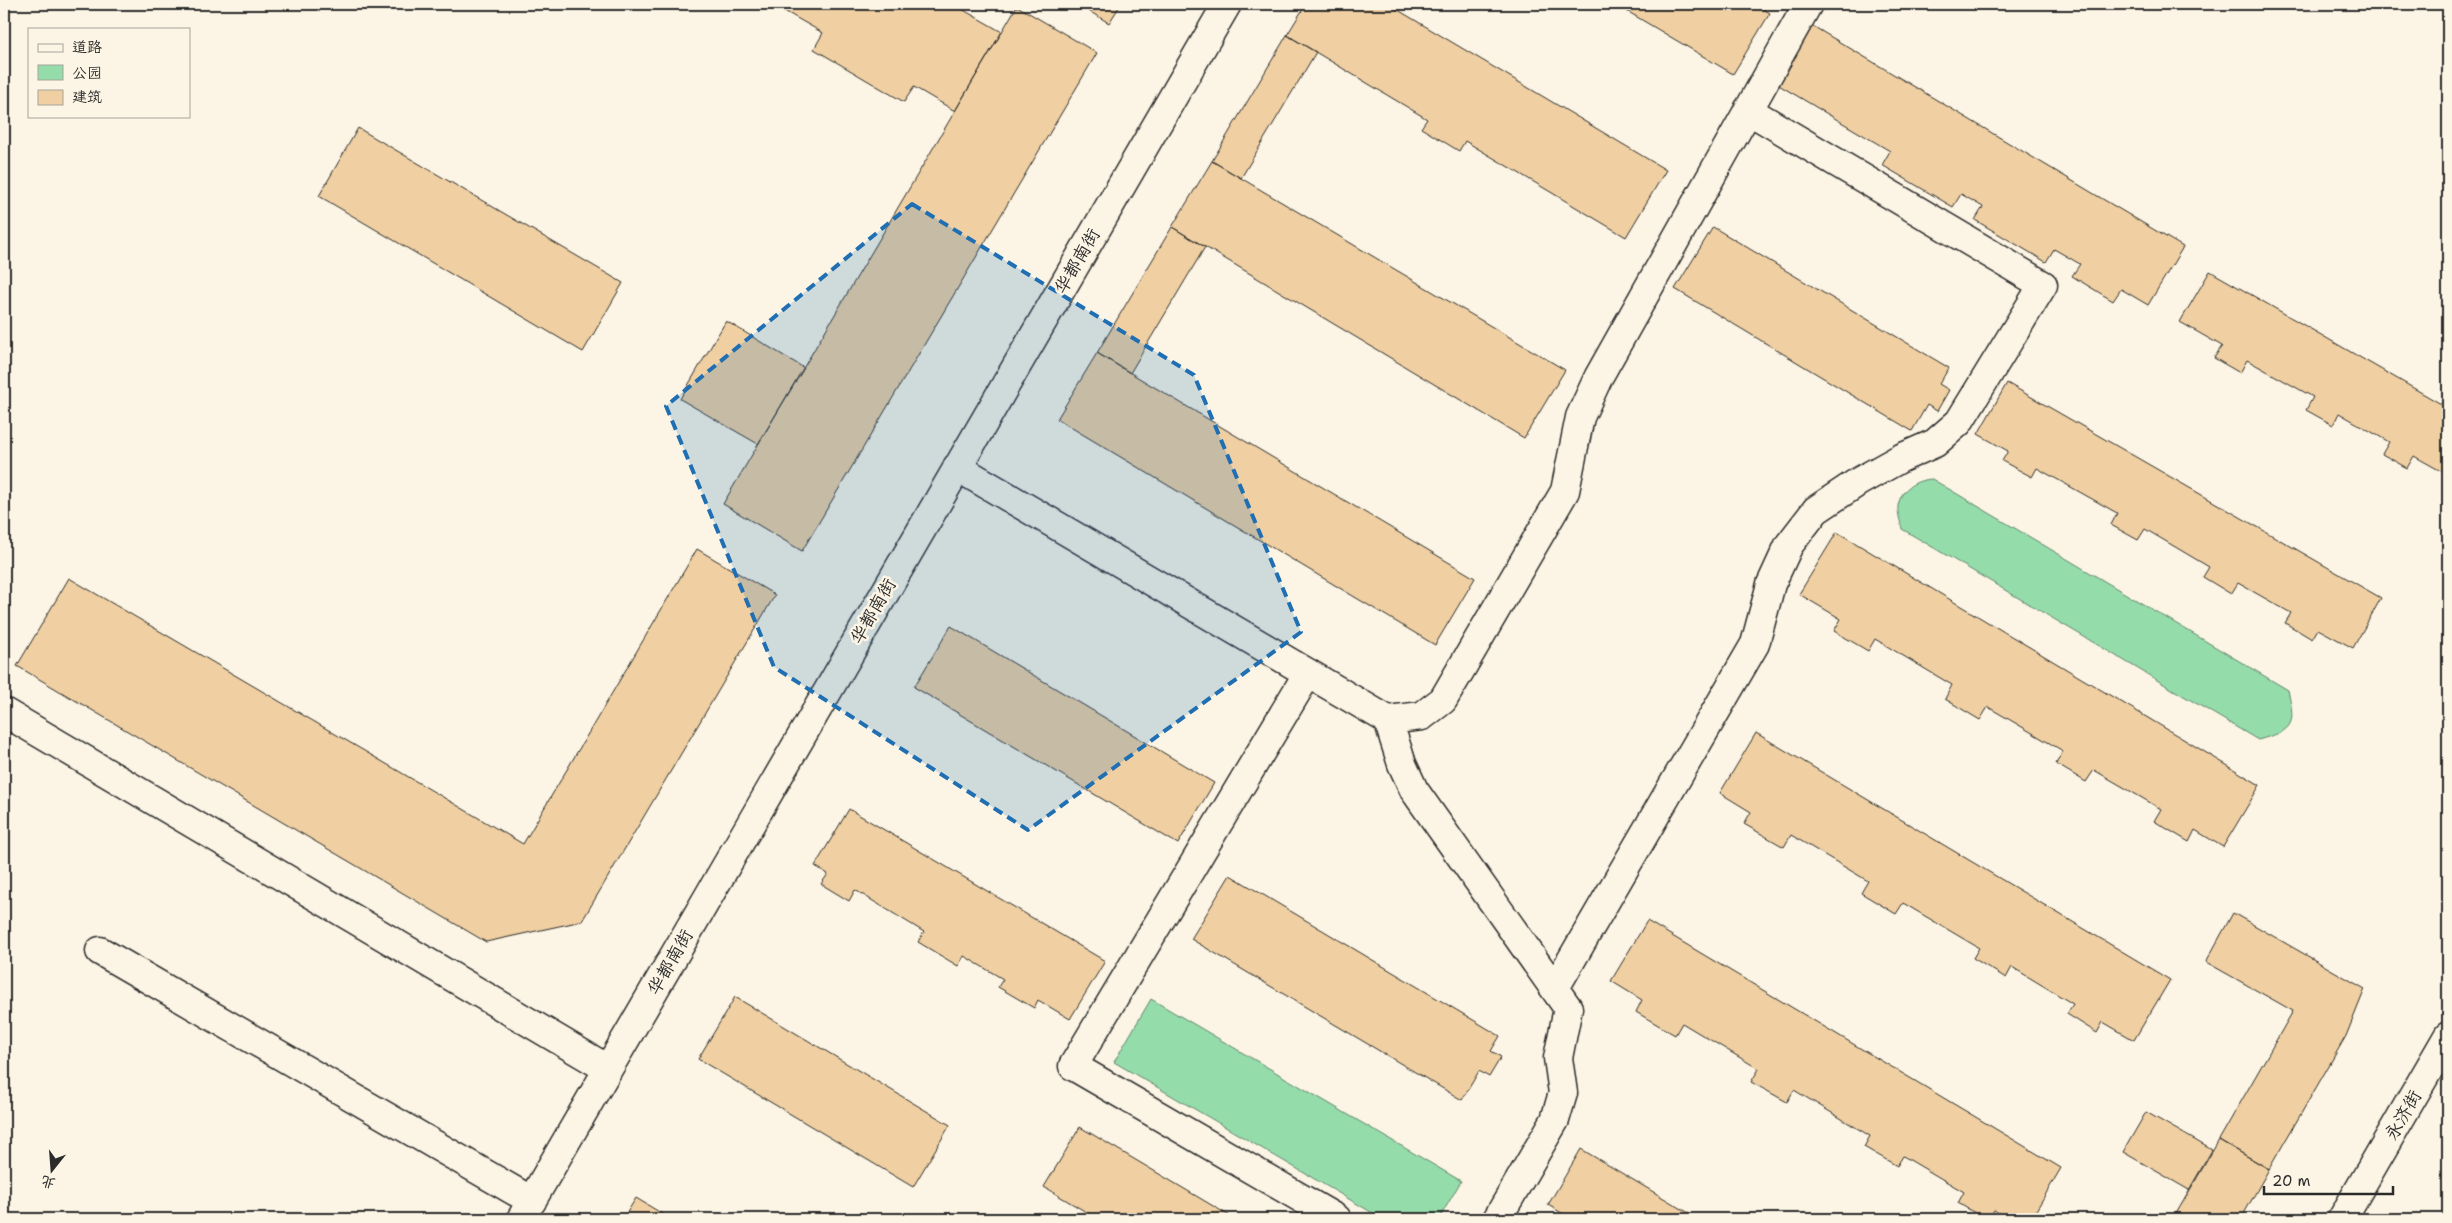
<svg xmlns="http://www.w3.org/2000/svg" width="2452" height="1223" font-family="'Shantell Sans','LXGW WenKai TC',sans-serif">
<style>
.green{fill:#95dcab;stroke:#60846b}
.building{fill:#f0d0a2;stroke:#2b2b2b}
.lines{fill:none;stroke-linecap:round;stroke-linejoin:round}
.minor-casing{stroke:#2b2b2b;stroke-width:31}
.minor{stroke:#fcf5e5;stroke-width:28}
.marked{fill:#1f6fb2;fill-opacity:0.2;stroke:#1f6fb2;stroke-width:4;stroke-dasharray:10 6;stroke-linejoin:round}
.labels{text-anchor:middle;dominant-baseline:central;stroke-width:5;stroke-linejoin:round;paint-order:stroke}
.street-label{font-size:18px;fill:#2b2b2b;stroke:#fcf5e5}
</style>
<rect width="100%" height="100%" fill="#fcf5e5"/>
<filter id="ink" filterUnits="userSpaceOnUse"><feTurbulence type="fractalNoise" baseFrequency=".02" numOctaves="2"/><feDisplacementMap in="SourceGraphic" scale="10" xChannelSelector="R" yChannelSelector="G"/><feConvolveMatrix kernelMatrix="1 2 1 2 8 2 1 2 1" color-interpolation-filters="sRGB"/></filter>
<g filter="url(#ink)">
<path class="green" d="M1932,479L2288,690C2296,726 2294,730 2258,740L1902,529C1901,523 1897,513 1898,506C1901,488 1916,480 1932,479Z
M1151,999L1461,1181L1439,1219H1383L1114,1062Z"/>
<path class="building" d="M772,4H953L1002,32L955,111L914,87L904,102L814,49L823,33Z
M1077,4H1121L1109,23Z
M1306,4H1388L1666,170L1626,237L1465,141L1459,151L1421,128L1427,119L1287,35Z
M1615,4H1754L1770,13L1733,74Z
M1017,6L1097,53L802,551L723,504Z
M1811,25L2183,247L2148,305L2121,289L2113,301L2072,276L2080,264L2054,249L2046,262L1975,220L1983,207L1961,194L1953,207L1882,165L1890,151L1777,84Z
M1287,35L1316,52L1241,178L1212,161Z
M358,128L623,283L583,352L319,196Z
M1212,161L1565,370L1524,438L1172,227Z
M1172,227L1205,247L1130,373L1097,353Z
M1713,227L1949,368L1939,384L1949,390L1937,411L1927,405L1912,431L1675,289Z
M2210,271L2448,408V475L2414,456L2407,468L2382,454L2389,442L2339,413L2333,425L2306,410L2313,397L2247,360L2240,373L2214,358L2222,346L2180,322Z
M726,321L804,368L758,444L680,399Z
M1097,353L1475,578L1435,645L1057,419Z
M2007,383L2381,598L2353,648L2318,629L2312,639L2285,623L2291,613L2238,583L2231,594L2203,577L2209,567L2145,529L2138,540L2111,525L2117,513L2037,468L2032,477L2002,461L2008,451L1978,434Z
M1837,532L2260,785L2223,847L2195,830L2189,842L2154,821L2161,809L2094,770L2086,782L2056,764L2063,751L1988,707L1980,720L1945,699L1952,685L1875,639L1868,651L1834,631L1841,619L1799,594Z
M697,549L775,595L582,921L486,942L17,666L69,578L523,844Z
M951,626L1214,783L1178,844L914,687Z
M1756,733L2170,980L2134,1040L2103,1022L2097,1033L2067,1014L2073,1004L2012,967L2006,978L1973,958L1979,948L1903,903L1896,914L1861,893L1868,881L1791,835L1784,847L1744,824L1751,812L1720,793Z
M849,809L1105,961L1070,1019L1038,1000L1034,1008L998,987L1003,979L964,956L958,966L918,942L924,932L855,890L849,901L821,884L828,874L815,866Z
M1230,875L1500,1036L1491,1051L1501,1057L1489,1077L1479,1071L1462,1100L1191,939Z
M2233,913L2365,989L2346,1036L2269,1169L2219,1140L2293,1011L2206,962Z
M1647,921L2061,1168L2031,1219H2009L1994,1210L1989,1219H1985L1958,1203L1964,1192L1903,1156L1897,1166L1864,1147L1870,1136L1794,1090L1787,1102L1751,1082L1759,1069L1682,1023L1675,1035L1636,1012L1642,1000L1611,981Z
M735,997L950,1125L913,1187L698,1059Z
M2146,1112L2212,1150L2189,1190L2123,1152Z
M1080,1127L1235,1219H1098L1044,1187Z
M2219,1140L2269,1169L2241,1219H2173Z
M1581,1149L1699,1219H1572L1548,1205Z
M636,1198L671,1219H623Z"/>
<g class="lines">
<defs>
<path id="minor" d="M957,467L1388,720L1402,764L1414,790L1568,1008L1558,1058L1563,1093L1555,1120L1497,1219
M1308,673L1073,1066L1337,1219
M4,712L608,1069
M1388,720L1422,716L1443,700L1565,491L1580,417L1599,376L1808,4
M100,951L532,1201
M1555,988L1755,644L1771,584L1789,545L1816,510L1858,482L1901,458L1935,443L1959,422L2043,285L1748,110
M521,1219L1227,4
M2342,1219L2448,1036"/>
</defs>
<use href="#minor" class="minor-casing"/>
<use href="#minor" class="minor"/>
</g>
</g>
<path class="marked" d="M912,204L1194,375L1301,632L1028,830L774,667L666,406Z"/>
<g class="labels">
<g class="street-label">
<text transform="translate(1077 261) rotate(-60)">华都南街</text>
<text transform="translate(873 611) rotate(-60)">华都南街</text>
<text transform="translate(670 962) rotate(-60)">华都南街</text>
<text transform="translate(2403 1115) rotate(-60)">永济街</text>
</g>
</g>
<rect width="2452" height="1223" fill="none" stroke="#fcf5e5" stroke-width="20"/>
<rect x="10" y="10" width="2432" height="1203" fill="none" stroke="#2b2b2b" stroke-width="2" filter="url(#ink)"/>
<rect x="28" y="28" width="162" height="90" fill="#fcf5e5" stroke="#a8a49b"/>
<rect x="38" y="44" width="25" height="8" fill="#fcf5e5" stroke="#a8a49b"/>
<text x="72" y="52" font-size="15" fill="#2b2b2b">道路</text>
<rect x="38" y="65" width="25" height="15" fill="#95dcab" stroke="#a8a49b"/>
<text x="72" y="78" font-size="15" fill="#2b2b2b">公园</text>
<rect x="38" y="90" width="25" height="15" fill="#f0d0a2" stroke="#a8a49b"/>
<text x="72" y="102" font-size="15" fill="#2b2b2b">建筑</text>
<g transform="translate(52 1170) rotate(197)" stroke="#fcf5e5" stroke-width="4" paint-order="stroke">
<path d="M0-4L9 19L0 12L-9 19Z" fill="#2b2b2b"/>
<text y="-8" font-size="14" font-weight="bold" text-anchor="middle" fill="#2b2b2b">北</text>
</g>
<path d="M2264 1186v8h129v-8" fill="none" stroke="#2b2b2b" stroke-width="2.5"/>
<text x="2272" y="1186" font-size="15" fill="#2b2b2b" stroke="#fcf5e5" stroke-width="4" paint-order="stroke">20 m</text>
</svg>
